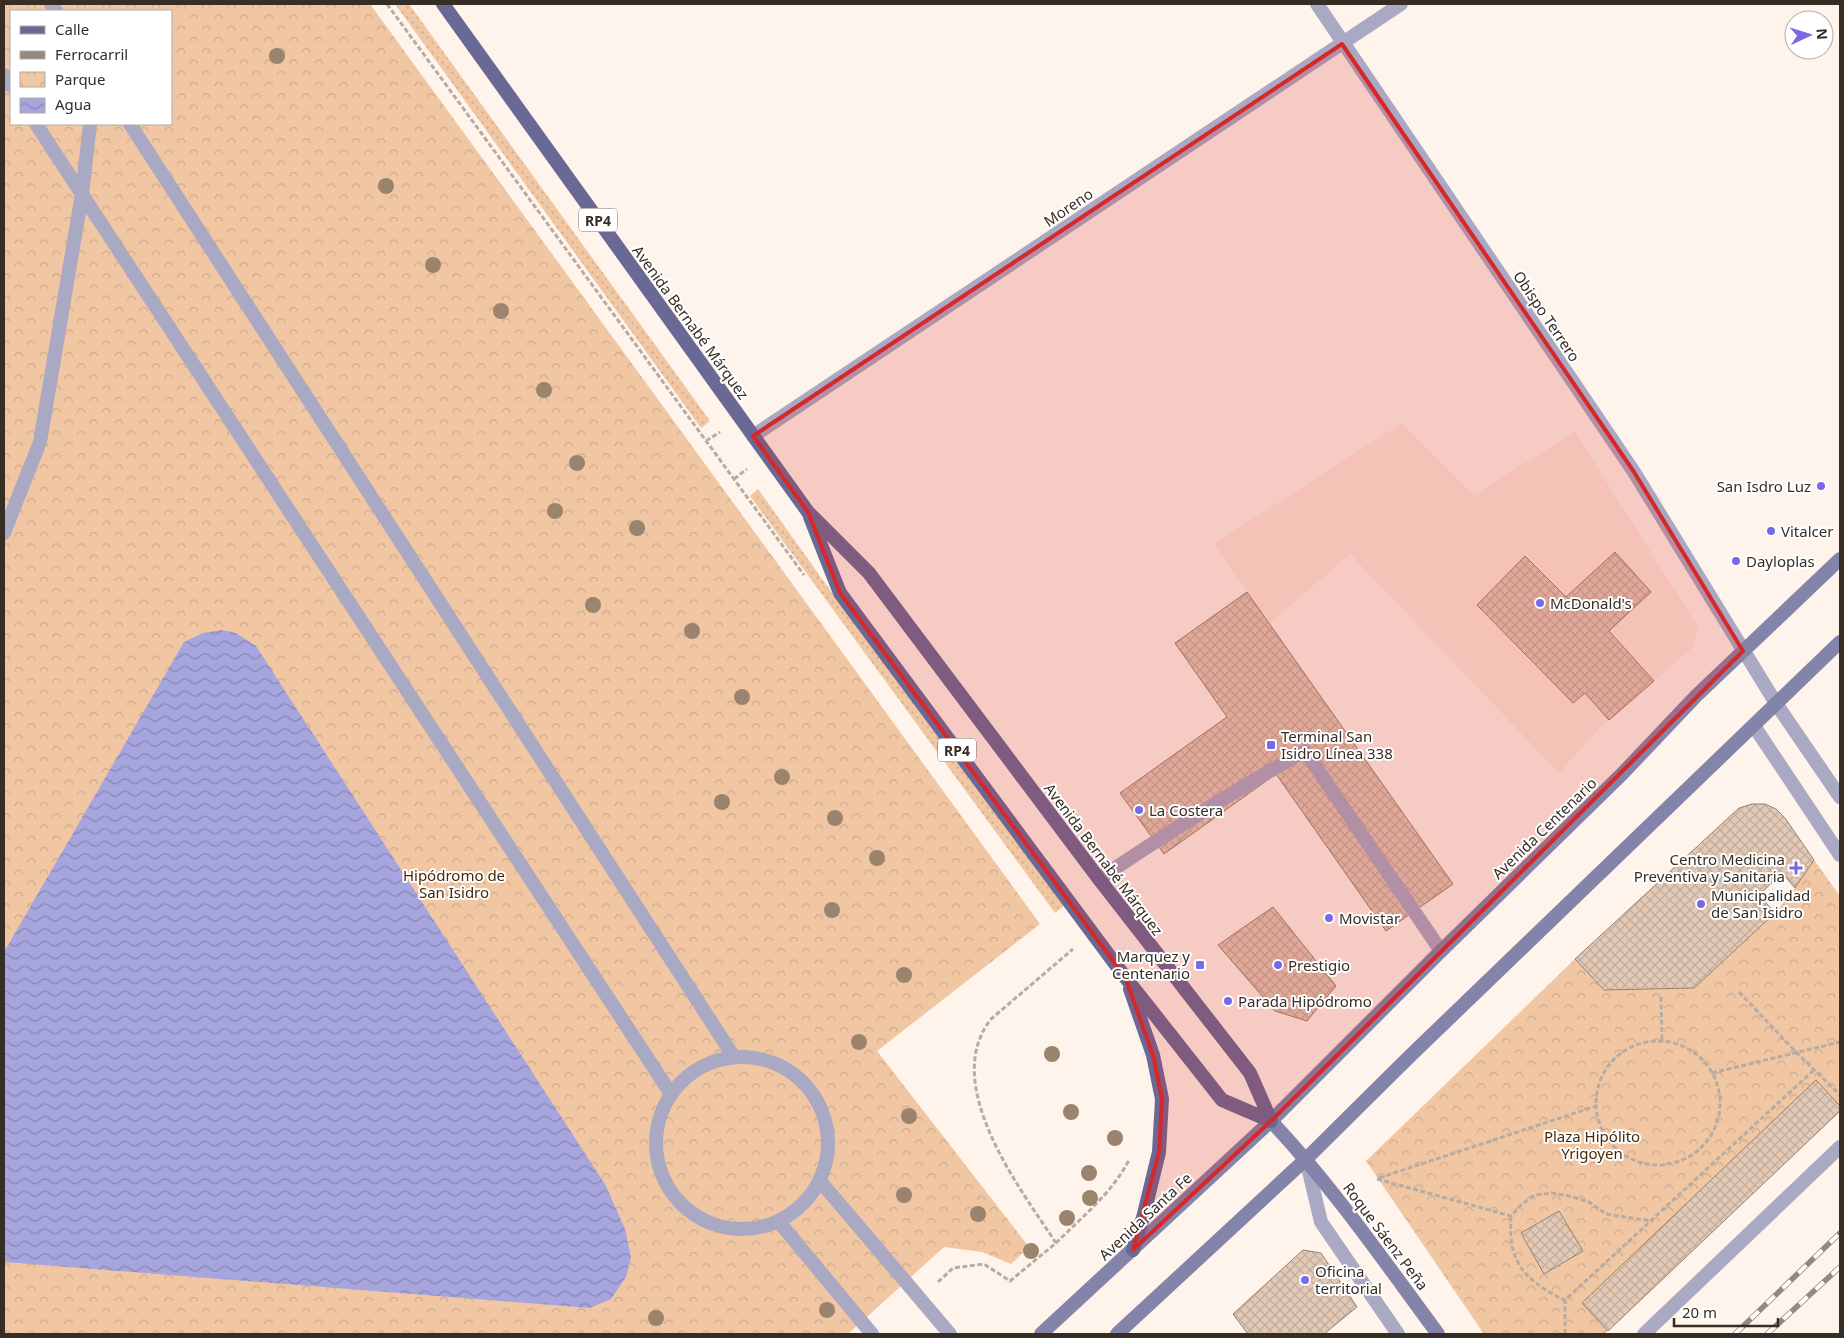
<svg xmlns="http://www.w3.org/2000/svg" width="1844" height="1338" font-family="'Noto Sans',sans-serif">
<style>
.built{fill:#fce9da}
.grass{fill:url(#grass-dots)}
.park{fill:url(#park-crowns);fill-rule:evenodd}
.water{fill:url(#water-waves)}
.building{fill:url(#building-cross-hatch);stroke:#98816f}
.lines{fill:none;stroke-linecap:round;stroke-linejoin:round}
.path{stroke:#b6aca4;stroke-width:3;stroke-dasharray:5 2.5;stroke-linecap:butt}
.service{stroke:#a9a9c3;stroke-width:14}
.minor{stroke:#a9a9c3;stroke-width:14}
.secondary{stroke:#8483a9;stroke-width:14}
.primary{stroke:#6a6895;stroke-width:14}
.rail-casing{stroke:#938981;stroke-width:5.5}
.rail{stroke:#fff;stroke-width:4;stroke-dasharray:11;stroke-linecap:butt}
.tree{fill:#9a846d}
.marked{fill:#d62828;fill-opacity:0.2;stroke:#d62828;stroke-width:4;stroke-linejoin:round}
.poi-dot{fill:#7869e4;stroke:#fff;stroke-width:2}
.labels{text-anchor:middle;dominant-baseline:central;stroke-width:4;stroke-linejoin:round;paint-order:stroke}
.shield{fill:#fff;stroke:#726c66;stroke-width:1}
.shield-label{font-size:14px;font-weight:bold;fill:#362d25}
.street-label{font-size:15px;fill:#362d25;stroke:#fff}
.poi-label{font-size:15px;fill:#362d25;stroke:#fff;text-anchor:start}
.park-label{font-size:15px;fill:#492805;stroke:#fff}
</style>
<defs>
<pattern id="grass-dots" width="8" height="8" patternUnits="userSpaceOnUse" patternTransform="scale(1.25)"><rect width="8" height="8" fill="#f1c6a3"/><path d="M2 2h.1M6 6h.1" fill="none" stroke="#cfaa8c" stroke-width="1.8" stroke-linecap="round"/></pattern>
<pattern id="park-crowns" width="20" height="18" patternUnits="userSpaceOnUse" patternTransform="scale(1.25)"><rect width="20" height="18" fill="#f1c6a3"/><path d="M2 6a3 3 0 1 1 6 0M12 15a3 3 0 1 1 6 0" fill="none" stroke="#cfaa8c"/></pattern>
<pattern id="water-waves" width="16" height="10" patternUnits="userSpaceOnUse" patternTransform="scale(1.25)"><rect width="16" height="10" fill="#a6a5de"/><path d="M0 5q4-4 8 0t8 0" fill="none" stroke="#8887b4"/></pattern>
<pattern id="building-cross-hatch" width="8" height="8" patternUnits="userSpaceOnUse" patternTransform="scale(1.25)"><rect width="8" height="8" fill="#e1c9b5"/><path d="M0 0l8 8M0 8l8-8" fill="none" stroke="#c2ad9c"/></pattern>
</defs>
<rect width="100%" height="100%" fill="#fef4ec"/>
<path class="built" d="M1402,423L1474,495L1575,432L1698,627L1693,647L1599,729L1559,773L1350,554L1270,623L1214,544Z"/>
<path class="grass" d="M395,4H409L710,421L701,428Z
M758,489L835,597L1064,906L1055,913L750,496Z"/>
<path class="park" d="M4,4H370L1040,924L877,1051L1029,1247L1011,1264L982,1252L944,1247L848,1334H4ZM11,11H171V124H11Z
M1814,860L1840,896V1111L1604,1334H1484L1366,1161L1575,959L1604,990L1694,988L1775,913L1795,888Z"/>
<path class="water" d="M222,630L236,633L256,646L606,1186L625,1229L631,1258L626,1277L611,1299L590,1308L4,1262V952L184,642L203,633Z"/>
<path class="building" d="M1615,552L1651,592L1609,631L1654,681L1609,720L1585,693L1573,703L1477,605L1525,556L1566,597Z
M1247,592L1453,884L1386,931L1276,774L1164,854L1120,793L1227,717L1175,643Z
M1752,804H1765L1776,809L1785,818L1814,860L1795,888L1782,873L1759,895L1775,913L1694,988L1604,990L1575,959L1739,808Z
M1273,907L1336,986L1307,1021L1275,1011L1218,945Z
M1816,1080L1840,1106V1111L1608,1331L1582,1303Z
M1559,1211L1583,1251L1544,1274L1521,1233Z
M1303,1250L1321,1253L1357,1307L1324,1334H1248L1233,1314Z"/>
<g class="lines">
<path class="path" d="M387,4L804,575
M706,441L720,432
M734,479L747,469
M1739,992L1796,1052L1840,1095
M1661,997L1662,1041
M1596 1103a62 62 0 1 1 124 0a62 62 0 1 1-124 0Z
M1712,1073L1840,1042
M1379,1178L1596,1106
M1377,1179L1511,1216L1522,1204L1535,1195L1552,1193L1569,1196L1589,1202L1606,1214L1651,1221
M1511,1216C1508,1264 1524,1279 1564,1300
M1056,1243C1082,1217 1112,1193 1129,1160
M938,1282L953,1268L984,1264L1010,1281L1056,1243C1019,1187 940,1084 991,1019L1073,949
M1565,1334V1300L1814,1070"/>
<path class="service" d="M51,4L56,11
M4,75L11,86
M36,124L671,1094
M130,124L734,1057
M4,533L40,442L82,194L90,124
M1754,726L1840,855
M1099,879C1166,834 1234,790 1305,751L1441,951
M656 1143a86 86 0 1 1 172 0a86 86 0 1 1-172 0Z
M820,1181L950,1334
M779,1222L872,1334
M1644,1334L1840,1147"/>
<path class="minor" d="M1317,4L1634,472L1777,705L1840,797
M753,436L1401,4
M1306,1159L1321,1222L1398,1334"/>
<path class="secondary" d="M1271,1121C1333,1187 1384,1261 1438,1334
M1041,1334L1271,1121L1441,951L1622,774L1696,696L1840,559
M1117,1334L1306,1159L1410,1056L1840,642"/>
<path class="primary" d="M443,4L808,512L869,573L1099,879L1250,1073L1271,1121
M810,517L840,593L1125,977L1222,1100L1271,1121
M1130,989L1153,1055L1162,1099L1159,1152L1144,1214L1133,1250"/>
<defs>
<path id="rail" d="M1735,1334L1840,1233
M1767,1334L1840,1267"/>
</defs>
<use href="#rail" class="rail-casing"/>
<use href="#rail" class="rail"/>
</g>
<g class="tree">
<circle cx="277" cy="56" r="8"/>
<circle cx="386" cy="186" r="8"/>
<circle cx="433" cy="265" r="8"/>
<circle cx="501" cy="311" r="8"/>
<circle cx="544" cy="390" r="8"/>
<circle cx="577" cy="463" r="8"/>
<circle cx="555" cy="511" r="8"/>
<circle cx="637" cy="528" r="8"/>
<circle cx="593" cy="605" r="8"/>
<circle cx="692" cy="631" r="8"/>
<circle cx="742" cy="697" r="8"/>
<circle cx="782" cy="777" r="8"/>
<circle cx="722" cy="802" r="8"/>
<circle cx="835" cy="818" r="8"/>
<circle cx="877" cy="858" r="8"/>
<circle cx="832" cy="910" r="8"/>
<circle cx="904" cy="975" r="8"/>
<circle cx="859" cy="1042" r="8"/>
<circle cx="1052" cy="1054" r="8"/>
<circle cx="1071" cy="1112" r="8"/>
<circle cx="909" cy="1116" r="8"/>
<circle cx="1115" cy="1138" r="8"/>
<circle cx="1089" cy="1173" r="8"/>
<circle cx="904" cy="1195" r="8"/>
<circle cx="1090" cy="1198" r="8"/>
<circle cx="978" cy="1214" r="8"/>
<circle cx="1067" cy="1218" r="8"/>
<circle cx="1031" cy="1251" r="8"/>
<circle cx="827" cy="1310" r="8"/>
<circle cx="656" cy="1318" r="8"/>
</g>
<path class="marked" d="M1342,44L1634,472L1743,651L1271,1121L1133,1250L1159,1152L1162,1099L1153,1055L1125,977L840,593L808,512L753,436Z"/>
<g class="poi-dot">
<circle cx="1821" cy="486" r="5"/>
<circle cx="1771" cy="531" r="5"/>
<circle cx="1736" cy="561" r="5"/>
<circle cx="1540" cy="603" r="5"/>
<rect x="1266" y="740" width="10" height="10" rx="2.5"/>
<circle cx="1139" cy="810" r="5"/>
<path d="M1793.5 860.5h5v5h5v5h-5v5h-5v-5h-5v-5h5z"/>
<circle cx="1701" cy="904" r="5"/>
<circle cx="1329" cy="918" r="5"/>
<rect x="1195" y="960" width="10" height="10" rx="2.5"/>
<circle cx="1278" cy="965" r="5"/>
<circle cx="1228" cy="1001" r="5"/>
<circle cx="1305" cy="1280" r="5"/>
</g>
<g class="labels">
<g class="shield">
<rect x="579" y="208.5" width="38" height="23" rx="4"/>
<rect x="938" y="738.5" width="38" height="23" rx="4"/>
</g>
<g class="shield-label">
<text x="598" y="220">RP4</text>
<text x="957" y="750">RP4</text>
</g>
<g class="street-label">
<text transform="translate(1068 207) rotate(-34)">Moreno</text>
<text transform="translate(1547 316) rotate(56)">Obispo Terrero</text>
<text transform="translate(691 322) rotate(54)">Avenida Bernabé Márquez</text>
<text transform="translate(1544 828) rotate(-44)">Avenida Centenario</text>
<text transform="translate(1104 859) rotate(53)">Avenida Bernabé Márquez</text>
<text transform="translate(1145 1216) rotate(-43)">Avenida Santa Fe</text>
<text transform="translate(1386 1236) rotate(53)">Roque Sáenz Peña</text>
</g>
<g class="poi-label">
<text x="1811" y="486" text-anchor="end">San Isdro Luz</text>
<text x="1781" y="531">Vitalcer</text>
<text x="1746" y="561">Dayloplas</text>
<text x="1550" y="603">McDonald's</text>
<text x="1281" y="736">Terminal San<tspan x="1281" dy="17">Isidro Línea 338</tspan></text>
<text x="1149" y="810">La Costera</text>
<text x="1785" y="859" text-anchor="end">Centro Medicina<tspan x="1785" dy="17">Preventiva y Sanitaria</tspan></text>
<text x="1711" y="895">Municipalidad<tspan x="1711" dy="17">de San Isidro</tspan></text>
<text x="1339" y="918">Movistar</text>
<text x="1190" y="956" text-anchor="end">Marquez y<tspan x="1190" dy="17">Centenario</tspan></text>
<text x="1288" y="965">Prestigio</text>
<text x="1238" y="1001">Parada Hipódromo</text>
<text x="1315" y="1271">Oficina<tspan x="1315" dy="17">territorial</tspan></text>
</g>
<g class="park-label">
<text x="454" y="875">Hipódromo de<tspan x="454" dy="17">San Isidro</tspan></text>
<text x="1592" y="1136">Plaza Hipólito<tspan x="1592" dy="17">Yrigoyen</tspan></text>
</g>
</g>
<rect width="1844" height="1338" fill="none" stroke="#362d25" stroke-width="10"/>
<rect x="10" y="10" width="162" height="115" fill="#ffffff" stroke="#afaba8"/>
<rect x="20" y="26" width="25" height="8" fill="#6a6895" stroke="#afaba8"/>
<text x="55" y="35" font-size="15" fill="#362d25">Calle</text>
<rect x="20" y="51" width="25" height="8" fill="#938981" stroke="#afaba8"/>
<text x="55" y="60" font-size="15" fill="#362d25">Ferrocarril</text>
<rect x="20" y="72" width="25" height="15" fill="url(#park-crowns)" stroke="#afaba8"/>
<text x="55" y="85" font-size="15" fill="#362d25">Parque</text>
<rect x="20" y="98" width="25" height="15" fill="url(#water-waves)" stroke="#afaba8"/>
<text x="55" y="110" font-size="15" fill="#362d25">Agua</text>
<g transform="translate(1809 35) rotate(86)"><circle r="24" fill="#ffffff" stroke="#afaba8"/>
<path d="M0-4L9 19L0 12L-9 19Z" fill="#7869e4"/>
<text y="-8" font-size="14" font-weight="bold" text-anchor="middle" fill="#362d25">N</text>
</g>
<path d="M1674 1318v8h104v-8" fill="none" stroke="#362d25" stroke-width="2.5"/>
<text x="1682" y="1318" font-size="15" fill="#362d25" stroke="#ffffff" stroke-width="4" paint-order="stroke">20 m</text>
</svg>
